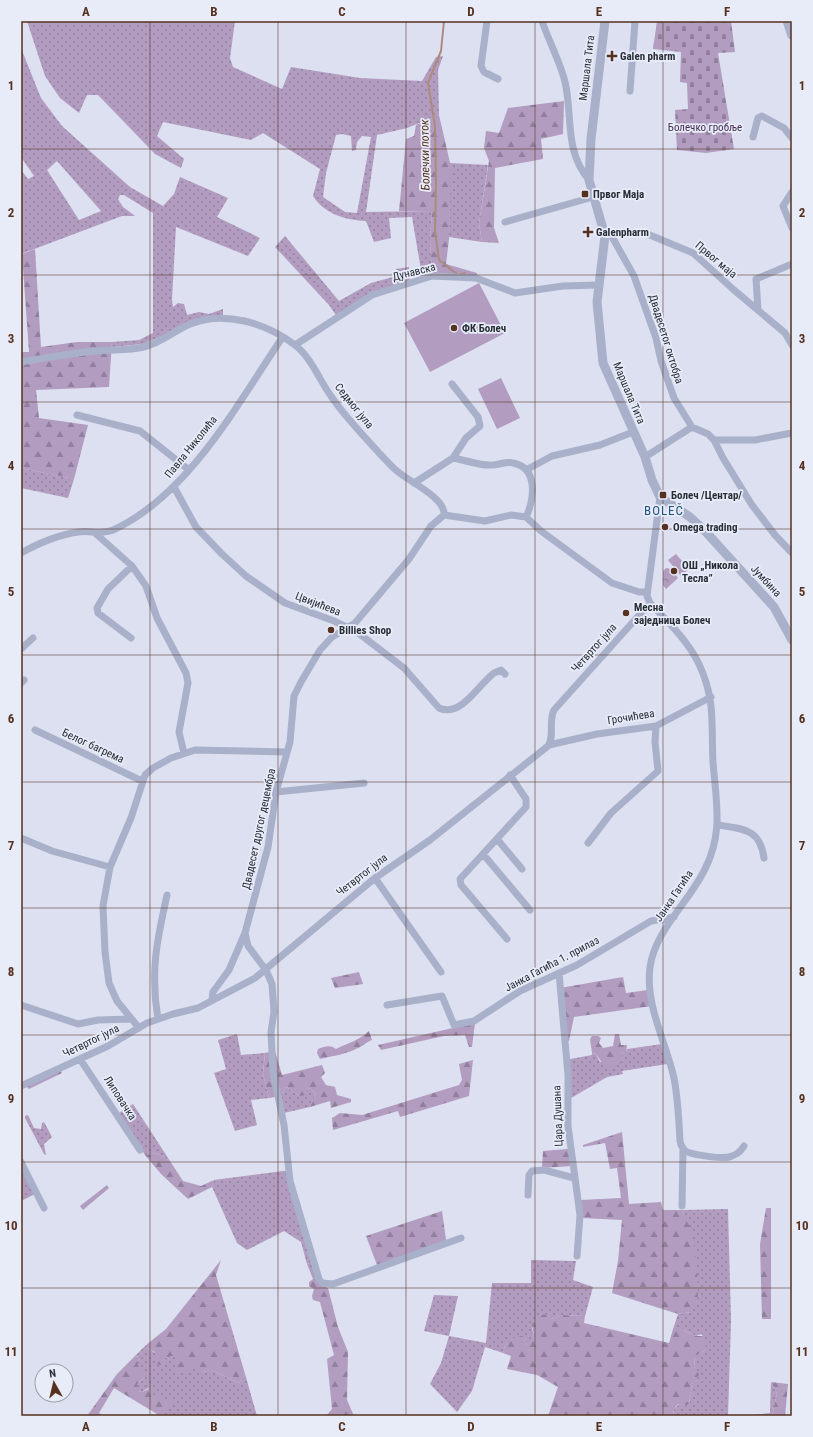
<svg xmlns="http://www.w3.org/2000/svg" width="813" height="1437" font-family="'Roboto Condensed',sans-serif">
<style>
.grass{fill:url(#grass-dots);fill-rule:evenodd}
.forest{fill:url(#forest-firs)}
.cemetery{fill:url(#cemetery-stones)}
.park{fill:url(#park-crowns)}
.pitch{fill:#b29cc0}
.lines{fill:none;stroke-linecap:round;stroke-linejoin:round}
.stream{stroke:#ad8b7c;stroke-width:2}
.minor{stroke:#a8b1c9;stroke-width:7}
.tertiary{stroke:#a8b1c9;stroke-width:9}
.grid{fill:none;stroke:#56311f;stroke-width:1;stroke-opacity:0.55}
.poi-dot{fill:#56311f;stroke:#e8ecf9;stroke-width:1.5}
.labels{text-anchor:middle;dominant-baseline:central;stroke-width:3.5;stroke-linejoin:round;paint-order:stroke}
.poi-label{font-size:11px;font-weight:bold;fill:#282e36;stroke:#e8ecf9;text-anchor:start}
.street-label{font-size:11px;fill:#282e36;stroke:#e8ecf9}
.park-label{font-size:11px;fill:#452d53;stroke:#e8ecf9}
.water-label{font-size:12px;font-style:italic;fill:#56311f;stroke:#e8ecf9}
.quarter-label{font-size:13px;letter-spacing:1px;fill:#245382;stroke:#e8ecf9}
.neatline{fill:none;stroke:#56311f;stroke-width:1.5}
.grid-label{font-size:13px;text-anchor:middle;font-weight:bold;fill:#56311f}
</style>
<defs>
<pattern id="grass-dots" width="8" height="8" patternUnits="userSpaceOnUse"><rect width="8" height="8" fill="#b29cc0"/><path d="M2 2h.1M6 6h.1" fill="none" stroke="#91809d" stroke-width="1.8" stroke-linecap="round"/></pattern>
<pattern id="forest-firs" width="22" height="20" patternUnits="userSpaceOnUse"><rect width="22" height="20" fill="#b29cc0"/><path d="M5 1l3.5 6h-7zM16 11l3.5 6h-7z" fill="#91809d"/></pattern>
<pattern id="cemetery-stones" width="16" height="16" patternUnits="userSpaceOnUse"><rect width="16" height="16" fill="#b29cc0"/><path d="M2 7V4a2 2 0 0 1 4 0v3zM10 15v-3a2 2 0 0 1 4 0v3z" fill="#91809d"/></pattern>
<pattern id="park-crowns" width="20" height="18" patternUnits="userSpaceOnUse"><rect width="20" height="18" fill="#b29cc0"/><path d="M2 6a3 3 0 1 1 6 0M12 15a3 3 0 1 1 6 0" fill="none" stroke="#91809d"/></pattern>
</defs>
<rect width="100%" height="100%" fill="#dce0f1"/>
<path class="grass" d="M27,21H235L230,58L233,67L282,89L291,67L360,78L422,81L436,57L443,56L438,70L439,115L407,128L377,135L366,212L432,211L430,239L432,273L422,276L412,217L389,218L391,238L374,242L366,221C346,220 324,214 313,196L320,169L263,133L251,140L163,122L157,136L184,159L181,168L155,154L98,95H87L79,113L60,98L45,76ZM342,134L351,136L352,151L356,150L357,142L362,136L371,137L357,213L345,212L323,197L326,173L336,135Z
M21,48L41,98L62,126L130,187L163,206L174,194L180,177L228,198L217,217L260,238L248,256L176,227L172,299L173,307L178,303L184,304L187,315L199,312L209,314L223,309V315L207,317L143,344L112,347V342L139,340L153,333V213L124,195H120L118,199L123,207L135,216H122L21,254V170L28,179L34,176L21,157ZM57,161L101,211L79,220L47,170Z
M450,163L488,165L479,224L482,242L449,237Z
M285,236L339,301L371,283L393,277L397,273L396,269L409,267L410,280L336,315L329,305L275,247Z
M21,468L74,479L68,498L21,488Z
M237,1034L241,1055L265,1053L263,1074L269,1098L251,1100L257,1125L235,1131L214,1073L226,1069L218,1040Z
M662,1044L667,1064L622,1071L623,1074L607,1077L566,1101L565,1060L592,1055V1053L596,1054L600,1062L622,1055L623,1052H626L627,1049Z
M286,1087L300,1096L307,1089L310,1088L316,1094L310,1107L284,1113L281,1096Z
M133,1104L170,1161L157,1153L145,1155L119,1113Z
M28,1115L34,1128L41,1129L42,1123L44,1122L52,1137L44,1144L46,1155L44,1154L25,1118V1116Z
M21,1166L35,1194L21,1201Z
M291,1170L292,1181L312,1262L307,1264L301,1242L284,1231L247,1250L237,1243L212,1187L214,1180Z
M728,1209L731,1320L728,1416H673L674,1409L679,1404L686,1406L689,1404L692,1384L697,1380L694,1369L695,1356L706,1350L702,1334L696,1336L680,1329H673L678,1314L691,1312L683,1210Z
M531,1260L576,1261L573,1280L593,1287L585,1316L563,1315L552,1319L544,1314L539,1316L532,1328L534,1336L532,1345H527L525,1338L505,1345L503,1353L485,1347L472,1391L457,1412L430,1384L441,1363L449,1336L424,1331L434,1295L458,1296L449,1336L486,1343L492,1283H531Z
M146,1345L148,1349L165,1358L173,1356L203,1372L211,1370L239,1383L245,1374L257,1416H161L157,1414L165,1407H171L164,1400L153,1396L148,1388L142,1392L137,1391V1385L145,1377L137,1366L139,1357L135,1356Z
M771,1382L777,1393L772,1416H744L770,1413Z"/>
<path class="forest" d="M564,101L563,134L541,139L543,159L495,168L494,228L499,243L482,242L479,224L489,161L484,148L486,131L499,133L508,108Z
M439,115L451,167L449,239L446,264L477,273L476,277L432,273L430,239L432,211H399L406,139L414,136L416,125Z
M35,249L41,347L77,342H112L109,387L36,390L39,418L88,425L74,479L21,468V352H29L22,254Z
M359,972L363,984L335,988L331,978Z
M623,977L626,993L648,990L652,1006L574,1017L569,1041H564L560,988Z
M475,1023L472,1047H469L465,1035L444,1036L381,1050L378,1045Z
M369,1031L372,1040C365,1043 363,1046 358,1048C347,1054 333,1056 320,1059L317,1053L318,1049C326,1046 330,1045 336,1049C348,1043 360,1040 369,1031Z
M615,1034H619L621,1045H627L626,1052H623L622,1054L625,1058V1061L612,1067H605L596,1054L592,1053L590,1039L592,1036H598L601,1038L599,1043L603,1048L613,1046Z
M275,1051L282,1075L322,1065L325,1073L321,1077L326,1085L335,1087L337,1095L351,1099V1102L331,1108L330,1101L310,1107L316,1094L310,1088L307,1089L305,1095L300,1096L286,1087L281,1096L269,1098L263,1074L265,1053Z
M473,1060L469,1096L400,1117L398,1111L333,1130L332,1118L340,1113L362,1115L459,1085L462,1080L459,1064Z
M60,1070L62,1073L29,1089L26,1086Z
M622,1132L629,1204L661,1202L663,1210H683L684,1217L692,1230L697,1269L698,1297L691,1312L678,1314L612,1293L618,1261L622,1220L582,1218L580,1200L621,1198L617,1168L610,1169L605,1143L583,1147V1145Z
M568,1149L571,1166L542,1168L543,1151Z
M157,1153L170,1161L183,1181L201,1186L214,1180L212,1187L188,1199L161,1174L145,1155Z
M107,1185L109,1188L83,1210L80,1206Z
M766,1208H771V1319H762L760,1244Z
M442,1211L446,1240L377,1265L366,1236Z
M221,1260L216,1275L245,1374L239,1383L211,1370L203,1372L192,1368L187,1372L178,1374L175,1366L177,1359L173,1356L165,1358L161,1365L155,1364V1352L148,1349L146,1345L166,1329Z
M312,1262L321,1285L328,1288L338,1327L348,1352L347,1400L354,1416H326L332,1409L327,1359L334,1355L320,1302L313,1300L312,1296L314,1289L309,1286V1282L313,1279L307,1264Z
M544,1314L552,1319L563,1315L585,1316L584,1323L669,1343L673,1329H680L696,1336H705L706,1350L695,1356L694,1369L699,1374L697,1380L692,1384L689,1404L686,1406L678,1404L674,1409L673,1416H548L558,1387L537,1375L507,1369L511,1356L503,1353C505,1341 510,1338 522,1336L525,1338L527,1345H531L534,1336L532,1324L539,1316Z
M135,1356L139,1357L138,1366L145,1373V1377L137,1385L138,1391L142,1392L153,1387L154,1391L153,1396H161L164,1400H172L174,1404C169,1409 163,1409 157,1414L114,1388L99,1413L103,1416H87L117,1374Z
M771,1382L788,1384L785,1416H772L777,1393Z"/>
<path class="cemetery" d="M657,21H731L735,52L718,53L734,149L706,153L677,150L675,110L688,109L687,83L680,82L681,52L653,49Z"/>
<path class="park" d="M666,568L671,569L678,578L666,589L663,585V571Z"/>
<path class="pitch" d="M479,283L505,333L430,372L404,323Z
M501,378L520,418L497,429L478,389Z
M676,554L689,569L681,576L668,560Z"/>
<g class="lines">
<path class="stream" d="M444,21L441,51L428,83L435,126L436,184L435,231L439,260L458,275L465,273"/>
<path class="minor" d="M487,21L481,66L484,72L498,79
M542,21C548,39 561,64 565,82C573,116 564,151 589,180
M786,21L791,36
M630,91L635,21
M753,137L758,118L762,116L784,128L792,138
M792,192L783,206L792,228
M505,222L593,197
M607,235L626,232L645,233L693,253L734,290L785,333L792,345
M611,235L634,276L656,338L661,361L674,398L692,427L708,434L714,440L723,458L752,505L775,535L792,553
M758,310L756,279L792,264
M295,345L372,295L432,276L476,278L515,293L563,286L598,285
M21,362C46,358 71,353 96,351C111,349 128,351 144,347C161,343 174,331 190,324C224,310 266,323 295,345C312,358 320,382 333,399C347,419 364,436 380,454C386,460 391,466 397,471C408,481 446,498 444,515L485,521L511,515L526,517L541,531L612,583L639,592H647
M77,415L140,431L189,470
M714,440H755L792,433
M645,457L692,427
M453,458C465,460 480,466 492,465C499,465 506,461 513,463C539,468 534,500 526,517
M526,470L552,456L600,445L633,432
M414,483L453,458L466,438L480,426L478,417L452,384
M174,487L196,527L222,554L246,576L285,603L334,621L357,632L404,668L439,708C461,718 478,685 494,673L501,670L505,674
M660,497L647,596L650,603C668,622 688,641 699,664C716,701 711,724 713,762C716,802 724,833 704,871C688,903 655,931 650,967C645,1005 666,1042 674,1078C678,1099 679,1121 680,1141C681,1146 683,1150 687,1152C696,1155 724,1160 732,1156C738,1154 741,1151 744,1146
M444,515L431,526L409,559L355,623L332,637L320,650L301,682L294,696L290,742L276,792L268,847L245,933L248,946L266,970L272,984L274,1012L271,1032L273,1072L284,1125L290,1181L319,1279L322,1283L333,1284L461,1238
M95,533L132,566L146,586L157,618L186,673L188,683L179,732L184,753
M21,553C39,543 57,535 78,532C91,530 101,535 113,530C188,496 238,403 282,338
M131,638L98,613L97,608L108,589L132,566
M21,649L33,638
M21,683L24,680
M35,730L142,781
M549,745L597,734L656,726L711,697
M276,792L364,783
M718,825C744,829 760,829 764,858
M21,838L52,851L110,867
M497,839L522,869
M588,843L611,813L658,771L655,742L656,726
M483,854L530,910
M375,878L441,972
M507,939L461,885L460,879L526,807V799L510,775
M559,973L568,1075V1126L580,1215L577,1256
M212,999L213,992L229,970L245,933
M21,1005L78,1024L98,1020L131,1019
M387,1005L442,996L454,1025L474,1021L520,991L577,965L651,921L674,917
M158,1019C150,972 157,940 167,895
M139,1028L117,1001L109,983L105,952L103,906L110,867L131,818L145,775L153,768L171,758L195,750L286,752
M80,1059L140,1150
M21,1086L108,1046L147,1023L173,1014L198,1008L255,978L375,878L430,840L548,746C555,736 548,721 554,710L650,603
M21,1162L44,1208
M528,1195L529,1175L532,1171L544,1170L574,1178
M682,1206L683,1148"/>
<path class="tertiary" d="M605,21L591,139L589,180L605,236L597,302L603,363L645,457L652,480L660,497L690,517L705,531L774,607L792,640"/>
</g>
<path class="grid" d="M150,21V1416M278,21V1416M406,21V1416M535,21V1416M663,21V1416M21,149H792M21,275H792M21,402H792M21,529H792M21,655H792M21,782H792M21,908H792M21,1035H792M21,1162H792M21,1288H792"/>
<g class="poi-dot">
<path d="M610 50h4v4h4v4h-4v4h-4v-4h-4v-4h4z"/>
<rect x="581" y="190" width="8" height="8" rx="2"/>
<path d="M586 226h4v4h4v4h-4v4h-4v-4h-4v-4h4z"/>
<circle cx="454" cy="328" r="4"/>
<rect x="659" y="491" width="8" height="8" rx="2"/>
<circle cx="665" cy="527" r="4"/>
<circle cx="674" cy="571" r="4"/>
<circle cx="626" cy="613" r="4"/>
<circle cx="331" cy="630" r="4"/>
</g>
<g class="labels">
<g class="poi-label">
<text x="620" y="56">Galen pharm</text>
<text x="593" y="194">Првог Маја</text>
<text x="596" y="232">Galenpharm</text>
<text x="462" y="328">ФК Болеч</text>
<text x="671" y="495">Болеч /Центар/</text>
<text x="673" y="527">Omega trading</text>
<text x="682" y="565">ОШ „Никола<tspan x="682" dy="13">Тесла”</tspan></text>
<text x="634" y="607">Месна<tspan x="634" dy="13">заједница Болеч</tspan></text>
<text x="339" y="630">Billies Shop</text>
</g>
<g class="street-label">
<text transform="translate(587 68) rotate(-83)">Маршала Тита</text>
<text transform="translate(716 260) rotate(40)">Првог маја</text>
<text transform="translate(414 272) rotate(-14)">Дунавска</text>
<text transform="translate(666 339) rotate(73)">Двадесетог октобра</text>
<text transform="translate(629 393) rotate(67)">Маршала Тита</text>
<text transform="translate(354 406) rotate(51)">Седмог јула</text>
<text transform="translate(191 447) rotate(-51)">Павла Николића</text>
<text transform="translate(766 581) rotate(47)">Јумбина</text>
<text transform="translate(318 604) rotate(21)">Цвијићева</text>
<text transform="translate(594 648) rotate(-48)">Четвртог јула</text>
<text transform="translate(631 717) rotate(-9)">Грочићева</text>
<text transform="translate(93 746) rotate(25)">Белог багрема</text>
<text transform="translate(259 829) rotate(-78)">Двадесет другог децембра</text>
<text transform="translate(362 875) rotate(-38)">Четвртог јула</text>
<text transform="translate(674 896) rotate(-56)">Јанка Гагића</text>
<text transform="translate(552 964) rotate(-28)">Јанка Гагића 1. прилаз</text>
<text transform="translate(91 1041) rotate(-26)">Четвртог јула</text>
<text transform="translate(120 1098) rotate(57)">Липовачка</text>
<text transform="translate(558 1116) rotate(-92)">Цара Душана</text>
</g>
<g class="park-label">
<text x="705" y="127">Болечко гробље</text>
</g>
<g class="water-label">
<text transform="translate(425 155) rotate(-91)">Болечки поток</text>
</g>
<g class="quarter-label">
<text x="664" y="510">BOLEČ</text>
</g>
</g>
<rect width="813" height="1437" fill="none" stroke="#e8ecf9" stroke-width="44"/>
<g transform="translate(54 1383) rotate(352)"><circle r="19" fill="#e8ecf9" stroke="#9ba0ab"/>
<path d="M0-3L7 15L0 10L-7 15Z" fill="#56311f"/>
<text y="-6" font-size="11" font-weight="bold" text-anchor="middle" fill="#282e36">N</text>
</g>
<rect x="22" y="22" width="769" height="1393" class="neatline"/>
<g class="grid-label">
<text x="86" y="16">A</text>
<text x="214" y="16">B</text>
<text x="342" y="16">C</text>
<text x="471" y="16">D</text>
<text x="599" y="16">E</text>
<text x="727" y="16">F</text>
<text x="11" y="90">1</text>
<text x="802" y="90">1</text>
<text x="11" y="217">2</text>
<text x="802" y="217">2</text>
<text x="11" y="343">3</text>
<text x="802" y="343">3</text>
<text x="11" y="470">4</text>
<text x="802" y="470">4</text>
<text x="11" y="596">5</text>
<text x="802" y="596">5</text>
<text x="11" y="723">6</text>
<text x="802" y="723">6</text>
<text x="11" y="850">7</text>
<text x="802" y="850">7</text>
<text x="11" y="976">8</text>
<text x="802" y="976">8</text>
<text x="11" y="1103">9</text>
<text x="802" y="1103">9</text>
<text x="11" y="1230">10</text>
<text x="802" y="1230">10</text>
<text x="11" y="1356">11</text>
<text x="802" y="1356">11</text>
<text x="86" y="1431">A</text>
<text x="214" y="1431">B</text>
<text x="342" y="1431">C</text>
<text x="471" y="1431">D</text>
<text x="599" y="1431">E</text>
<text x="727" y="1431">F</text>
</g>
</svg>
